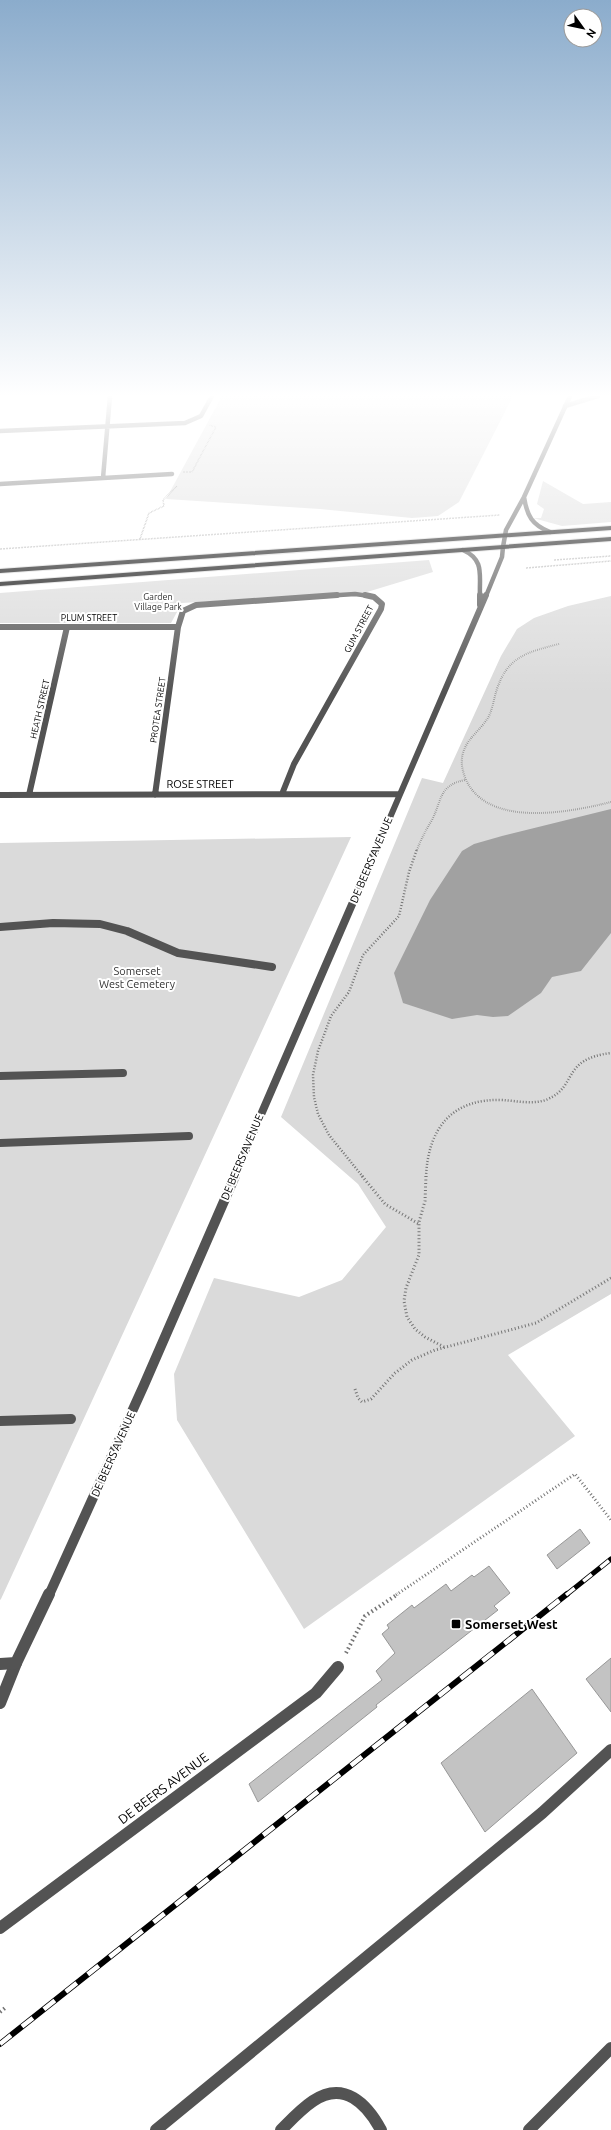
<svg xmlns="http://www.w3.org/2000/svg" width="611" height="2130" font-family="Ubuntu,sans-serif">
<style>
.green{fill:#dadada}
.water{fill:#a1a1a1}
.building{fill:#c3c3c3;stroke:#979797}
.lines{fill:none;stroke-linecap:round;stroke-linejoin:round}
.trunk-casing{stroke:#dbdbdb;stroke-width:2}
.path-far4{stroke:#757575;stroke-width:1.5;stroke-dasharray:0.5 1;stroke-linecap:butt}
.path-far3{stroke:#757575;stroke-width:2;stroke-dasharray:0.5 1.5;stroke-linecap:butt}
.path-far2{stroke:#757575;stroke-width:2.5;stroke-dasharray:1 2;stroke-linecap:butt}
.path-far1{stroke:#757575;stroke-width:3;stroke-dasharray:1 2.5;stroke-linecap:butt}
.path{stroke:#757575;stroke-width:4;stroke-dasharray:1.5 3;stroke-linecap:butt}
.service-far3{stroke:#535353;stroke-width:4.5}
.service-far2{stroke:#535353;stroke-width:8}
.service-far1{stroke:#535353;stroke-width:10}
.service{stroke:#535353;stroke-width:12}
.minor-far4{stroke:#535353;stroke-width:4.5}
.minor-far3{stroke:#535353;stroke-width:6}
.minor-far2{stroke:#535353;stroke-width:8}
.minor-far1{stroke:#535353;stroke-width:10}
.minor{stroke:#535353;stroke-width:12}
.tertiary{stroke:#535353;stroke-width:4.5}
.trunk{fill:#000;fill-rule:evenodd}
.rail-far1-casing{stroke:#000;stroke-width:5}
.rail-casing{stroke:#000;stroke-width:6}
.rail-far1{stroke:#fff;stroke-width:3.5;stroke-dasharray:11;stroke-linecap:butt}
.rail{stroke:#fff;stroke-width:4.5;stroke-dasharray:14;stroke-linecap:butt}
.poi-dot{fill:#000;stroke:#fff;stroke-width:1.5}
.labels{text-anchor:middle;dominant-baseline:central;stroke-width:4;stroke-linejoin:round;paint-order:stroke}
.far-park-label{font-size:9px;fill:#313131;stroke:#fff}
.far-street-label{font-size:9px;fill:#000;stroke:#fff}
.street-label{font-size:11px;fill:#000;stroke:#fff}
.park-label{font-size:11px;fill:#313131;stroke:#fff}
.near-poi-label{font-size:13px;font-weight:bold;fill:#000;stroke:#fff;text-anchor:start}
.near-street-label{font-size:13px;fill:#000;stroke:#fff}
</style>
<rect width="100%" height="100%" fill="#fff"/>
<path class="green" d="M222,396H513L459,502L438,516L412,518L320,509L166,499Z
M543,481L583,504L611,502V522L562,526L533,518H541L544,509L537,504Z
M429,560L433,572L367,592L182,603L171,623H0V593Z
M611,596V1294L508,1355L575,1436L304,1629L177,1420L174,1374L214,1278L299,1297L342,1280L386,1227L358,1184L281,1117L422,778L443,783L501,656L517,629L534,618L568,606Z
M351,837L1,1599L0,1600V843Z"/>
<path class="water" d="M611,809V933L581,971L552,977L541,993L508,1016L493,1017L477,1015L452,1019L403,1003L394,973L430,900L462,851L474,844L502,836Z"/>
<path class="building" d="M580,1529L590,1543L557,1569L547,1555Z
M489,1566L510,1593L494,1606L498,1610L376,1705L377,1707L258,1802L249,1784L382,1680L376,1671L395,1653L382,1634L389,1628L387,1625L412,1605L414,1608L446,1584L451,1591L472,1575L474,1577Z
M611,1658V1712L586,1679Z
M532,1689L577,1753L485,1832L441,1763Z"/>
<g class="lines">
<defs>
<path id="trunk" d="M611,526V530L0,573V569Z
M611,537V541L0,586V582Z"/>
</defs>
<use href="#trunk" class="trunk-casing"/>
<path class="path-far4" d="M183,472H192L216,427L209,425
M140,539L149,513L164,506L163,500L177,486
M0,549L500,515
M554,560L611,556
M526,568L611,561"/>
<path class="path-far3" d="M559,644C528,652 508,656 497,689C494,698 493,707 489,716C482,729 467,738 463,753C460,762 463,774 467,782C491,828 571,812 611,802
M417,850C421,839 426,830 432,820C442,800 439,785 465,780"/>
<path class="path-far2" d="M363,1177L329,1135L318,1114L314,1097L313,1075L318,1051L331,1016L349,992L363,955L399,916L409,872L417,849
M426,1177C428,1128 452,1098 503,1100C517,1101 535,1105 548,1099C578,1086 561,1059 611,1053"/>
<path class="path-far1" d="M362,1176L385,1204L419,1224
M426,1176L425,1201L419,1222V1255L406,1288L404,1301L407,1317L415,1329L425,1337L444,1347
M355,1389L358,1398L362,1402L371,1399L395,1373L412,1360L435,1350L536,1323L611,1278
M396,1595L575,1474L611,1520"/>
<path class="path" d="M346,1653L365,1616L398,1594
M0,2012L5,2008"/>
<path class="service-far3" d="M565,406L598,396"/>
<path class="service-far2" d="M0,927L53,923L100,924L127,931L178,953L272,967
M0,1076L123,1073
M0,1143L189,1136"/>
<path class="service-far1" d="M0,1421L71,1419"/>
<path class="service" d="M0,1703L16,1663
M0,1928L316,1693L338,1667
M156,2130L542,1813L611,1750"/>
<path class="minor-far4" d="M0,431L185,423L201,416L212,396
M103,478L110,396
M0,484L172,474
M463,550C485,560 479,575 480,596
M324,596L355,594L370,596
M486,596L502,557L503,547"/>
<path class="minor-far3" d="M480,595V605
M0,627H178
M282,794L294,764L381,609L382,604L374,597L365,595
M0,795L399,794
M29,795L67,627
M155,795L178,627L183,611L196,605L337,595
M376,850L486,595"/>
<path class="minor-far2" d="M234,1177L376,849"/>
<path class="minor-far1" d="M49,1595L144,1385L235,1176"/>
<path class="minor" d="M0,1664L16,1663L49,1594
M281,2130C291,2120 301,2109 313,2101C344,2080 367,2104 381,2130
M529,2130L611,2048"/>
<path class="tertiary" d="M524,497C527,516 532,525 550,532
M503,547L506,530L524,497L570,396"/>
<use href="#trunk" class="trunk"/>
<defs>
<path id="rail-far1" d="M566,1595L611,1559"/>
<path id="rail" d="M0,2044L567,1594"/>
</defs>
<use href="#rail-far1" class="rail-far1-casing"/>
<use href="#rail" class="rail-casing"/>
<use href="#rail-far1" class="rail-far1"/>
<use href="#rail" class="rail"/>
</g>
<linearGradient id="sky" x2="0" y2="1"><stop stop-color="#8baccc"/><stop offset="0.57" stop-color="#fff"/><stop offset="1" stop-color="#fff" stop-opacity="0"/></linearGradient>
<rect width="611" height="694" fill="url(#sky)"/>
<rect class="poi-dot" x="451" y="1619" width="10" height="10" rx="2"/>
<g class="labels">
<g class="far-park-label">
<text x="158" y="597">Garden<tspan x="158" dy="10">Village Park</tspan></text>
</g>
<g class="far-street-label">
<text x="89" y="618">PLUM STREET</text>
<text transform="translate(359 629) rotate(-62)">GUM STREET</text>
<text transform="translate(40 709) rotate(-77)">HEATH STREET</text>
<text transform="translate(158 710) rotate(-82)">PROTEA STREET</text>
</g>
<g class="street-label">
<text x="200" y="784">ROSE STREET</text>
<text transform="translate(371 860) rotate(-67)">DE BEERS AVENUE</text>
<text transform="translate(242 1157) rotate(-67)">DE BEERS AVENUE</text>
<text transform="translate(113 1454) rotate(-66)">DE BEERS AVENUE</text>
</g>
<g class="park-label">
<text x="137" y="971">Somerset<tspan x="137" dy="13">West Cemetery</tspan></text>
</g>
<g class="near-poi-label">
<text x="465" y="1624">Somerset West</text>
</g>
<g class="near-street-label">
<text transform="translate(163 1788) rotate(-37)">DE BEERS AVENUE</text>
</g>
</g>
<g transform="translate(583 28) rotate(123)"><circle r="19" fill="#ffffff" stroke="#999999"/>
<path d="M0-3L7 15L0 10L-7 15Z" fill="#000000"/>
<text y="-6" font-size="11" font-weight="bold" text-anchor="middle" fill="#000000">N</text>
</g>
</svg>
